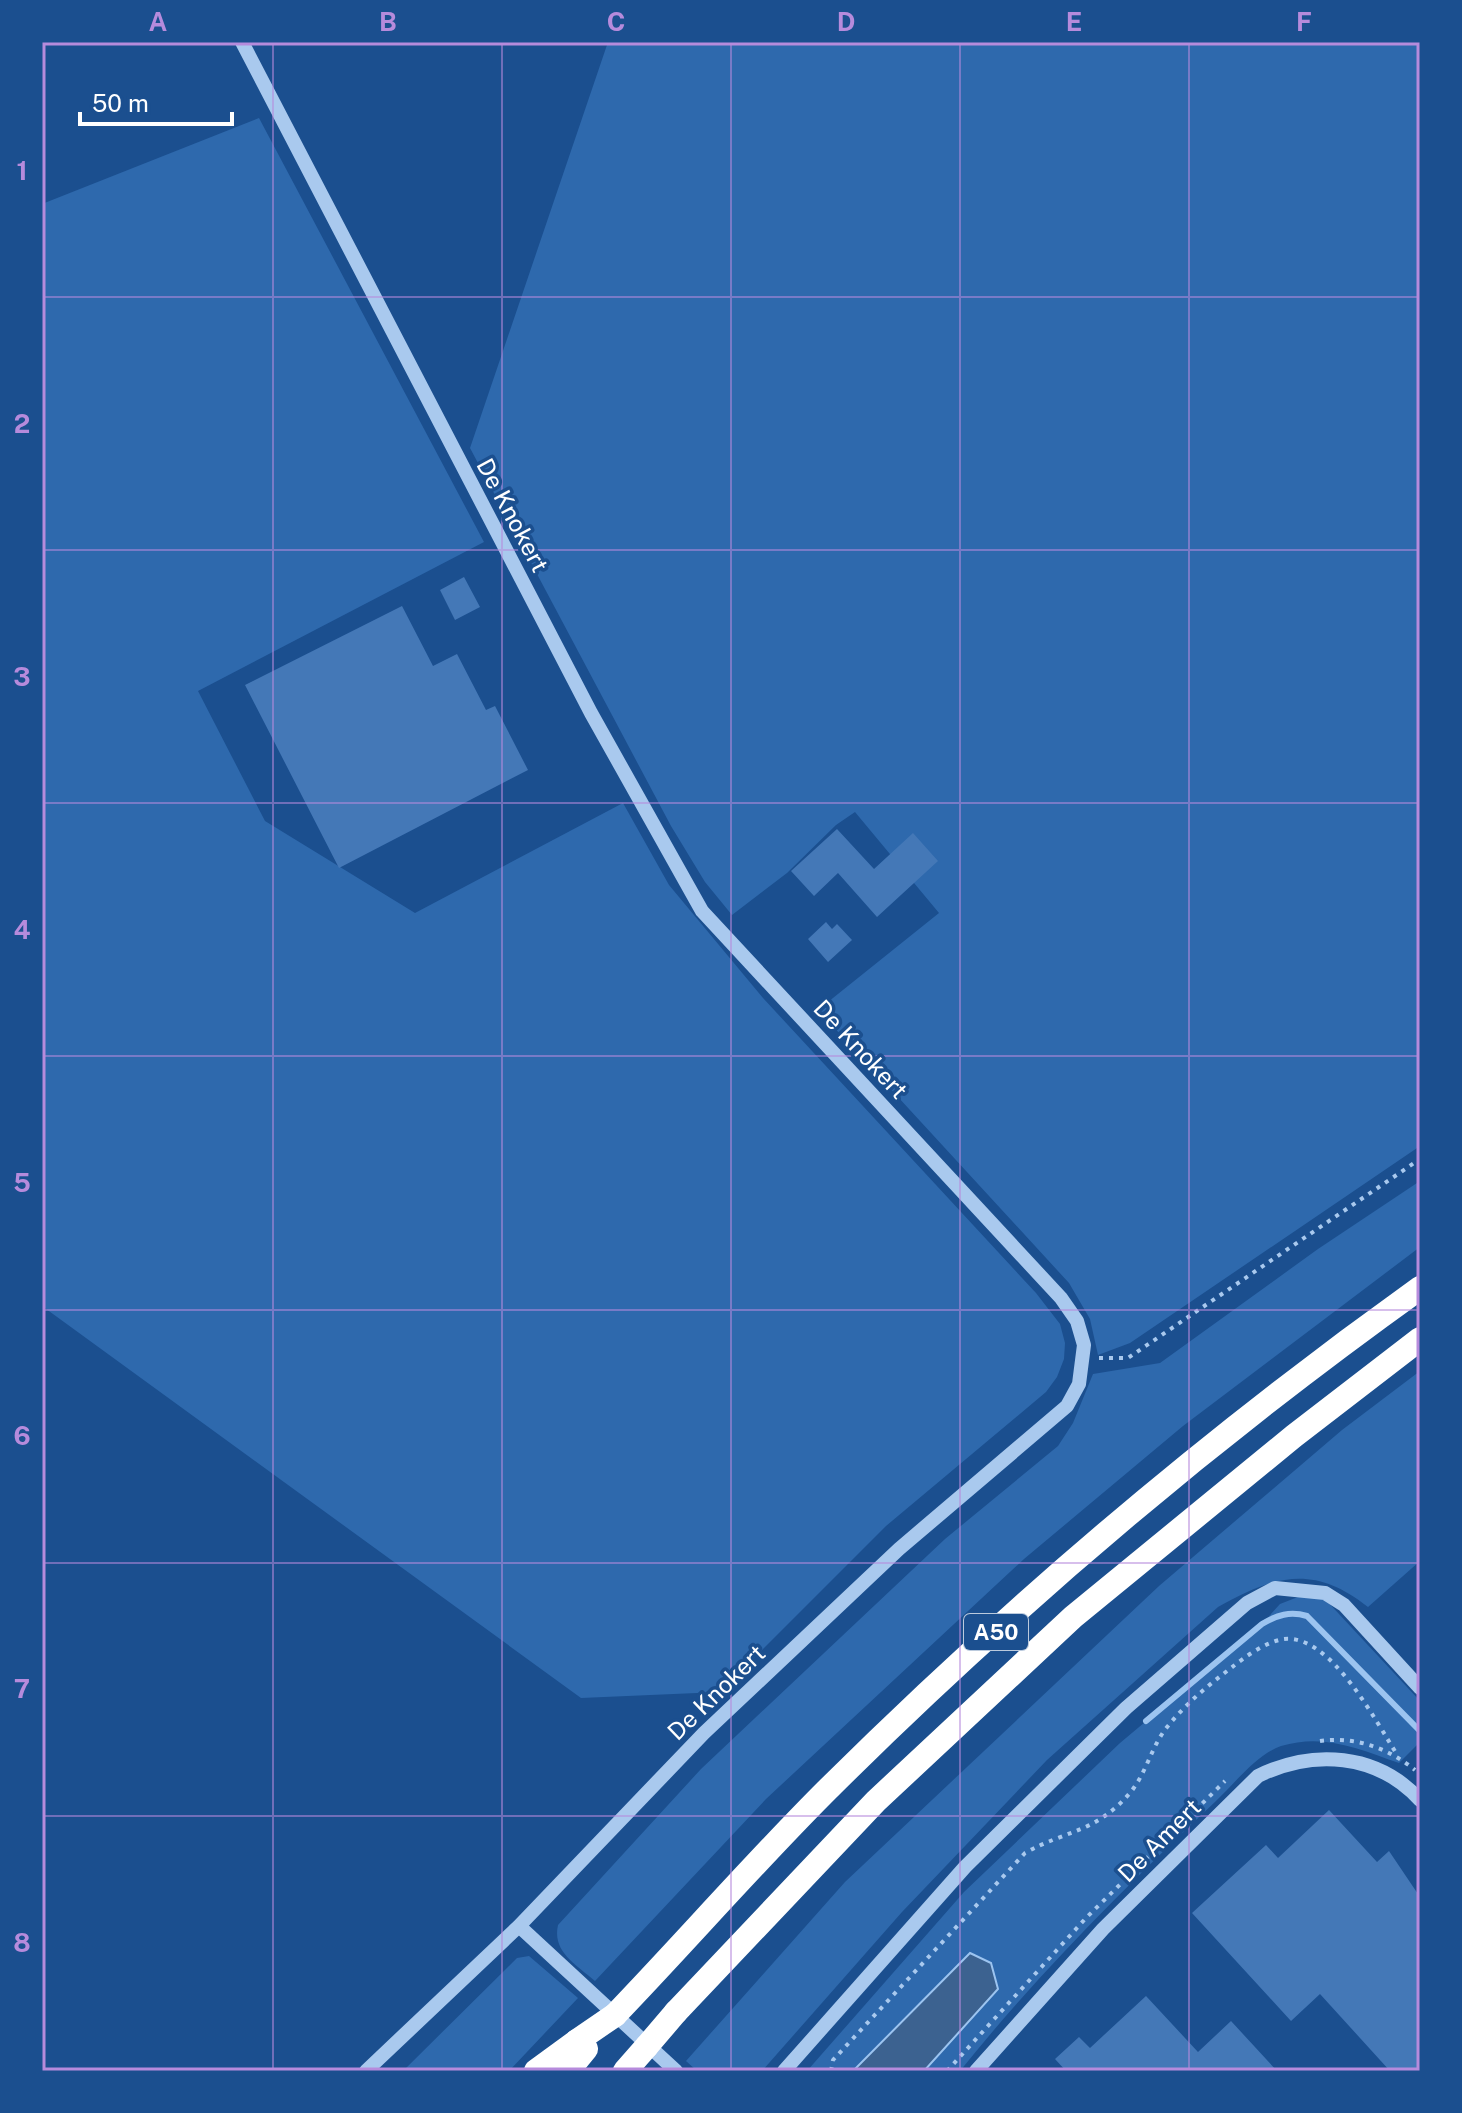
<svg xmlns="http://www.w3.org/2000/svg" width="1462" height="2113" font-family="'Public Sans',sans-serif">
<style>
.green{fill:#2e69ad}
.water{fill:#3c6290;stroke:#9cc4f0;stroke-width:2}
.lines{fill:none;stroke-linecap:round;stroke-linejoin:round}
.stream{stroke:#9cc4f0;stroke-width:6}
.building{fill:#4478b7}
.path{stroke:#a9c9ee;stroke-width:4;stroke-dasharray:4 6;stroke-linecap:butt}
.minor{stroke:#a9c9ee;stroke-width:14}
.highway{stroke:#fff;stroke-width:24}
.highway-bridge{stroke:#fff;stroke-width:24}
.grid{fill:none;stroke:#b68bdc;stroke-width:2;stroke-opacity:0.55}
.labels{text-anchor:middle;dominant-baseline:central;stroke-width:7;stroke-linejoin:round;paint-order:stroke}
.shield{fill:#1b4f8f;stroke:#bbcadd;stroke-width:2}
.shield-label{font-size:22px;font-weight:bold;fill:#fff}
.street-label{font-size:24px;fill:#fff;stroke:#1b4f8f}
.neatline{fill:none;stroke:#b68bdc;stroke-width:3}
.grid-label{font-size:26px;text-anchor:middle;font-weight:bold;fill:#b68bdc}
</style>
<rect width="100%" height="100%" fill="#1b4f8f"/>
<path class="green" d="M608,42H1420V1146L1130,1343L1098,1355L1090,1319L1069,1283L818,1010L939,913L855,812L836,825L787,873L732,915L705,882L671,826L470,448Z
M259,118L484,542L198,691L265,821L415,913L623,803L669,885L763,998L1036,1293L1060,1324L1065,1343L1064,1359L1057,1377L1046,1392L886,1526L720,1692L581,1698L42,1306V204Z
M1420,1181V1247L1183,1426L1024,1559L766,1799L595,1981C576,1964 552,1952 558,1925L701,1769L945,1539L1058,1446L1073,1423L1093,1374L1160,1363L1318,1249Z
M1420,1371V1561L1368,1607C1314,1564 1275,1575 1218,1607L1047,1760L902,1912L762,2071H697L686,2061L845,1882L1159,1586L1342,1430Z
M1303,1595L1325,1599L1420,1701V1742L1399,1763C1359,1749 1324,1733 1281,1746C1257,1754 1234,1784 1216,1801C1126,1886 1037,1975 960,2071H807L964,1892L1120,1743L1262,1624L1280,1604Z
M529,1956L578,1998L509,2071H403L517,1958Z"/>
<path class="water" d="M970,1953L991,1963L998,1989L924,2071H853Z"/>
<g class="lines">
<path class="stream" d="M1146,1721L1262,1624C1277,1615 1290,1611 1307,1616L1420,1731"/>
</g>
<path class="building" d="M464,577L480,607L455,620L440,590Z
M402,606L433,666L457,654L486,710L495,706L528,770L339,868L245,685Z
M837,829L874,869L913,833L938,861L877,917L838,873L814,896L791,871Z
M826,922L832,929L837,924L852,940L828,962L808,939Z
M1329,1810L1377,1862L1389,1851L1420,1897V2071H1390L1320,1994L1291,2021L1192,1913L1266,1845L1278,1858Z
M1146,1996L1198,2052L1231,2021L1277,2071H1066L1055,2059L1079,2037L1090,2048Z"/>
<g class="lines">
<path class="path" d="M1099,1358H1128L1420,1159
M1320,1741C1355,1736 1388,1748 1415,1770
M831,2071L833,2060L1025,1853C1066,1830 1095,1833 1129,1794C1145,1776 1150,1751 1164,1731C1183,1706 1206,1687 1231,1668C1245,1657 1265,1642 1284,1639C1331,1634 1376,1722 1398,1756
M947,2071L1086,1918L1225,1781"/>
<path class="minor" d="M242,42L591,713L702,911L1061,1298L1077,1321L1084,1345L1079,1384L1067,1406L899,1549L704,1733L519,1926L676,2071
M366,2071L519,1926
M784,2071L965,1867L1126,1708L1247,1603L1275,1588L1325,1593L1344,1605L1420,1688
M976,2071L1103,1929L1258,1776C1313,1749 1377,1753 1420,1800"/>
<path class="highway" d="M676,2012L876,1801L1073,1617L1294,1436L1420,1339
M615,2015C686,1941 754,1863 826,1791C1010,1608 1209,1439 1420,1288
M536,2071L577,2041
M568,2071L586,2049
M625,2071L647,2046"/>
<path class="highway-bridge" d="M577,2041L615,2015
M647,2046L676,2012"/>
</g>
<path class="grid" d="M273,42V2071M502,42V2071M731,42V2071M960,42V2071M1189,42V2071M42,297H1420M42,550H1420M42,803H1420M42,1056H1420M42,1310H1420M42,1563H1420M42,1816H1420"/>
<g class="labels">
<rect class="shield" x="964" y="1614" width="64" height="36" rx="6"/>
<g class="shield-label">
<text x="996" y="1632">A50</text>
</g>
<g class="street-label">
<text transform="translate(513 515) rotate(62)">De Knokert</text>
<text transform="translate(861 1049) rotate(47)">De Knokert</text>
<text transform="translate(716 1692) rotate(-44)">De Knokert</text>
<text transform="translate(1159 1840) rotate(-45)">De Amert</text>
</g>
</g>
<rect width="1462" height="2113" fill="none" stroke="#1b4f8f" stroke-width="88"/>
<path d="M80 112v12h152v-12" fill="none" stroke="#ffffff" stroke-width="4"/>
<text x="92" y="112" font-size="24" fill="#ffffff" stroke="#1b4f8f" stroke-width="6" paint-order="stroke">50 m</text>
<rect x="44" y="44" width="1374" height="2025" class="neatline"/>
<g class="grid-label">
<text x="158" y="31">A</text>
<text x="388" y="31">B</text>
<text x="616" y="31">C</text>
<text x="846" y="31">D</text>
<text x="1074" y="31">E</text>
<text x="1304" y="31">F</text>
<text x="22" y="180">1</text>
<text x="22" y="433">2</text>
<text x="22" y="686">3</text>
<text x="22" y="939">4</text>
<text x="22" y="1192">5</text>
<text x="22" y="1445">6</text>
<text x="22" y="1698">7</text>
<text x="22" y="1952">8</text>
</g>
</svg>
